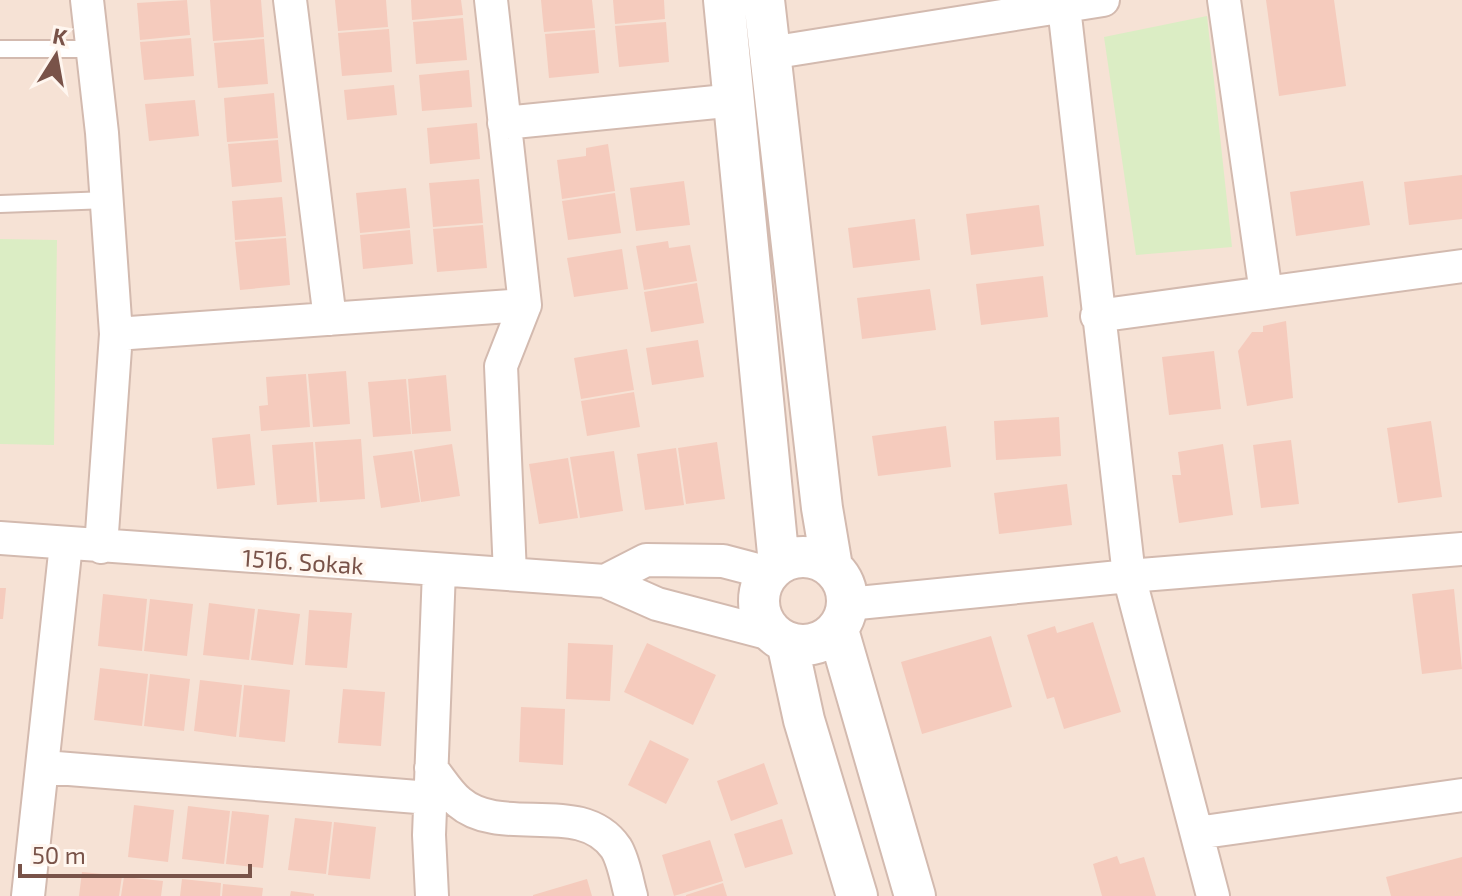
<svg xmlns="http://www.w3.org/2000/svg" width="1462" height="896" font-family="'Exo 2',sans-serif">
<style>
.residential{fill:#f6e2d5}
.green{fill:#dbedc4}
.building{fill:#f5cbbd}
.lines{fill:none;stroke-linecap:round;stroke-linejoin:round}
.service-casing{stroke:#d3baaf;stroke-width:20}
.minor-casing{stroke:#d3baaf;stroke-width:36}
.tertiary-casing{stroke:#d3baaf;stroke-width:44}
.service{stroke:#fff;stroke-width:16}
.minor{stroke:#fff;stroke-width:32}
.tertiary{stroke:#fff;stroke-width:40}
.labels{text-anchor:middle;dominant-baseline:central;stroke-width:7;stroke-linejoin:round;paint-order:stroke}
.street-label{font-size:24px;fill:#795349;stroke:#fff6ef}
</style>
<rect width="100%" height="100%" fill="#fdf1e7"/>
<path class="residential" d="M0,0H1462V896H0Z"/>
<path class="green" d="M1207,16L1232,247L1136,255L1104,37Z
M0,239L57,240L54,445L0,444Z"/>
<path class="building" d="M187,0L190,35L140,40L137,3Z
M210,0H261L264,37L213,41Z
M335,0H386L388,27L338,31Z
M411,0H461L463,15L412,20Z
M541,0H592L595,28L544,32Z
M613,0H664L665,19L615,24Z
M1266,0H1334L1346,86L1279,96Z
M463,18L467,60L416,64L413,22Z
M666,22L669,62L619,67L615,26Z
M389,29L392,72L342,76L338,33Z
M595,30L599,73L549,78L545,34Z
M191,38L194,76L144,80L140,42Z
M264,39L268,84L218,88L214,43Z
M469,70L472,107L422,111L419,75Z
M394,85L397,115L347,120L344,90Z
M274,93L278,138L227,142L224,98Z
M195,100L199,136L149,141L145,104Z
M477,123L480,159L430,164L427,128Z
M278,140L282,182L232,187L228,144Z
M608,144L615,191L562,199L557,160L586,156V148Z
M1462,175V219L1409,225L1404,182Z
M479,179L483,223L433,227L429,183Z
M684,181L690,225L636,231L630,188Z
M1363,181L1370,225L1296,236L1290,192Z
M406,188L410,228L360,233L356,193Z
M615,193L621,233L568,240L562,201Z
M282,197L286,236L235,240L232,201Z
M1039,205L1044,246L971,255L966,214Z
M915,219L920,260L853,268L848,228Z
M483,225L487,268L437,272L433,229Z
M410,230L413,264L363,269L360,235Z
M286,238L290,285L240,290L235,242Z
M668,241L669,248L690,245L697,281L644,290L636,246Z
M622,249L628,289L574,297L567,258Z
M1043,276L1048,317L981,325L976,284Z
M697,283L704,323L651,332L644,292Z
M930,289L936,330L862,339L857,298Z
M1286,321L1293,398L1247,406L1238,351L1252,332H1263V326Z
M698,340L704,377L652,385L646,348Z
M627,349L634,390L581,399L574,358Z
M1214,351L1221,409L1169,415L1162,357Z
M346,371L350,424L313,427L308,374Z
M306,374L310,427L261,431L259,406L268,405L266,377Z
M446,375L451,431L412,434L408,379Z
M406,379L411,434L373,437L368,382Z
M634,392L640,427L587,436L581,401Z
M1059,417L1061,456L996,460L994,421Z
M1431,421L1442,497L1398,503L1387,428Z
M946,426L951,467L878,476L872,436Z
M250,434L255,485L217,489L212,438Z
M361,439L365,499L320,502L315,442Z
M1291,440L1299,504L1261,508L1253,445Z
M313,442L317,502L277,505L272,445Z
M717,442L725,499L686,504L678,448Z
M452,444L460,496L421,502L414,450Z
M1223,444L1233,515L1179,523L1172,475H1181L1178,452Z
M676,448L684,505L645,510L637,454Z
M412,451L420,502L381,508L373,456Z
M614,451L623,511L580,518L570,457Z
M568,458L578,518L539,524L529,464Z
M1067,484L1072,525L999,534L994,493Z
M0,588H6L3,619H0Z
M1454,589L1462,669L1422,674L1412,594Z
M103,594L147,599L142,651L98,646Z
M150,599L193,604L187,656L144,651Z
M209,603L255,609L249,660L203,655Z
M258,609L300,614L293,665L251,660Z
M309,610L352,613L347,668L305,665Z
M1093,622L1121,712L1064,729L1054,697L1047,699L1027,635L1055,626L1057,633Z
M991,636L1012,707L922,734L901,662Z
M568,643L613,645L610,701L566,699Z
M647,643L716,675L693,725L624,692Z
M100,668L148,674L142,726L94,720Z
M150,674L190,679L184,731L144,726Z
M200,680L242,685L236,737L194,731Z
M244,685L290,690L285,742L239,737Z
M343,689L385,692L381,746L338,743Z
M521,707L565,709L563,765L519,762Z
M650,740L689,759L666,804L628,785Z
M764,763L778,804L731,821L717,781Z
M134,805L174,810L168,862L128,857Z
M188,806L230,811L224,864L182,859Z
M232,811L269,815L263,868L226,864Z
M295,818L332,822L326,874L288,870Z
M782,819L793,854L745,868L734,834Z
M334,822L376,827L370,879L328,875Z
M710,840L723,881L674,896L662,855Z
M1117,856L1120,864L1144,857L1156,896H1102L1093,864Z
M1462,857V896H1391L1386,877Z
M82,872L122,876L119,896H79Z
M124,877L163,881L161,896H121Z
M182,879L221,883L220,896H180Z
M587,879L592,896H533V895Z
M723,883L727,896H686V895Z
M223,884L263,888L262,896H222Z
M291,891L314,894V896H290Z"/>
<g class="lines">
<defs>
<path id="service" d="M0,49H93
M0,204L108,200"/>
<path id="minor" d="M87,0L102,133L116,334L101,547
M290,0L330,319
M491,0L525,305L501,366L510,574
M1224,0L1266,293
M1064,7L1129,576L1213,896
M770,53L1103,0
M504,123L736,100
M1097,316L1462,266
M116,334L525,305
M0,538L605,581L657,604L775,635
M605,581L646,560L723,561L769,573
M848,604L1129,576L1462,549
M44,767L430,798
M431,768C440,779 448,793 459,802C502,839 581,797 616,848C624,861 627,882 631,896
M1197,833L1462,795
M28,896L66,544
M432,896L429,835L439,570"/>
<path id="tertiary" d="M724,0L779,564
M764,0L822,508L832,567
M759 601a44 44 0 1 1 88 0a44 44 0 1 1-88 0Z
M838,630L915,896
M787,642L804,720L857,896"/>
</defs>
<use href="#service" class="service-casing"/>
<use href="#minor" class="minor-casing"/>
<use href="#tertiary" class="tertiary-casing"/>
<use href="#service" class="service"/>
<use href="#minor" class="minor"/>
<use href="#tertiary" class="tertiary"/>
</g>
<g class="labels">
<g class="street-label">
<text transform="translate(303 561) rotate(4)">1516. Sokak</text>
</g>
</g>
<g transform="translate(56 56) rotate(11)" stroke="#fff6ef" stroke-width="6" paint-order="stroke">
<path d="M0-6L14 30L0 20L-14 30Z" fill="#795349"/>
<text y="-12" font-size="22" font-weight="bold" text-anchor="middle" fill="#795349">K</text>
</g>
<path d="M20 864v12h230v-12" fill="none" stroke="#795349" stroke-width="4"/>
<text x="32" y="864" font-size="24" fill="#795349" stroke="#fff6ef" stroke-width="6" paint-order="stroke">50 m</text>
</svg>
